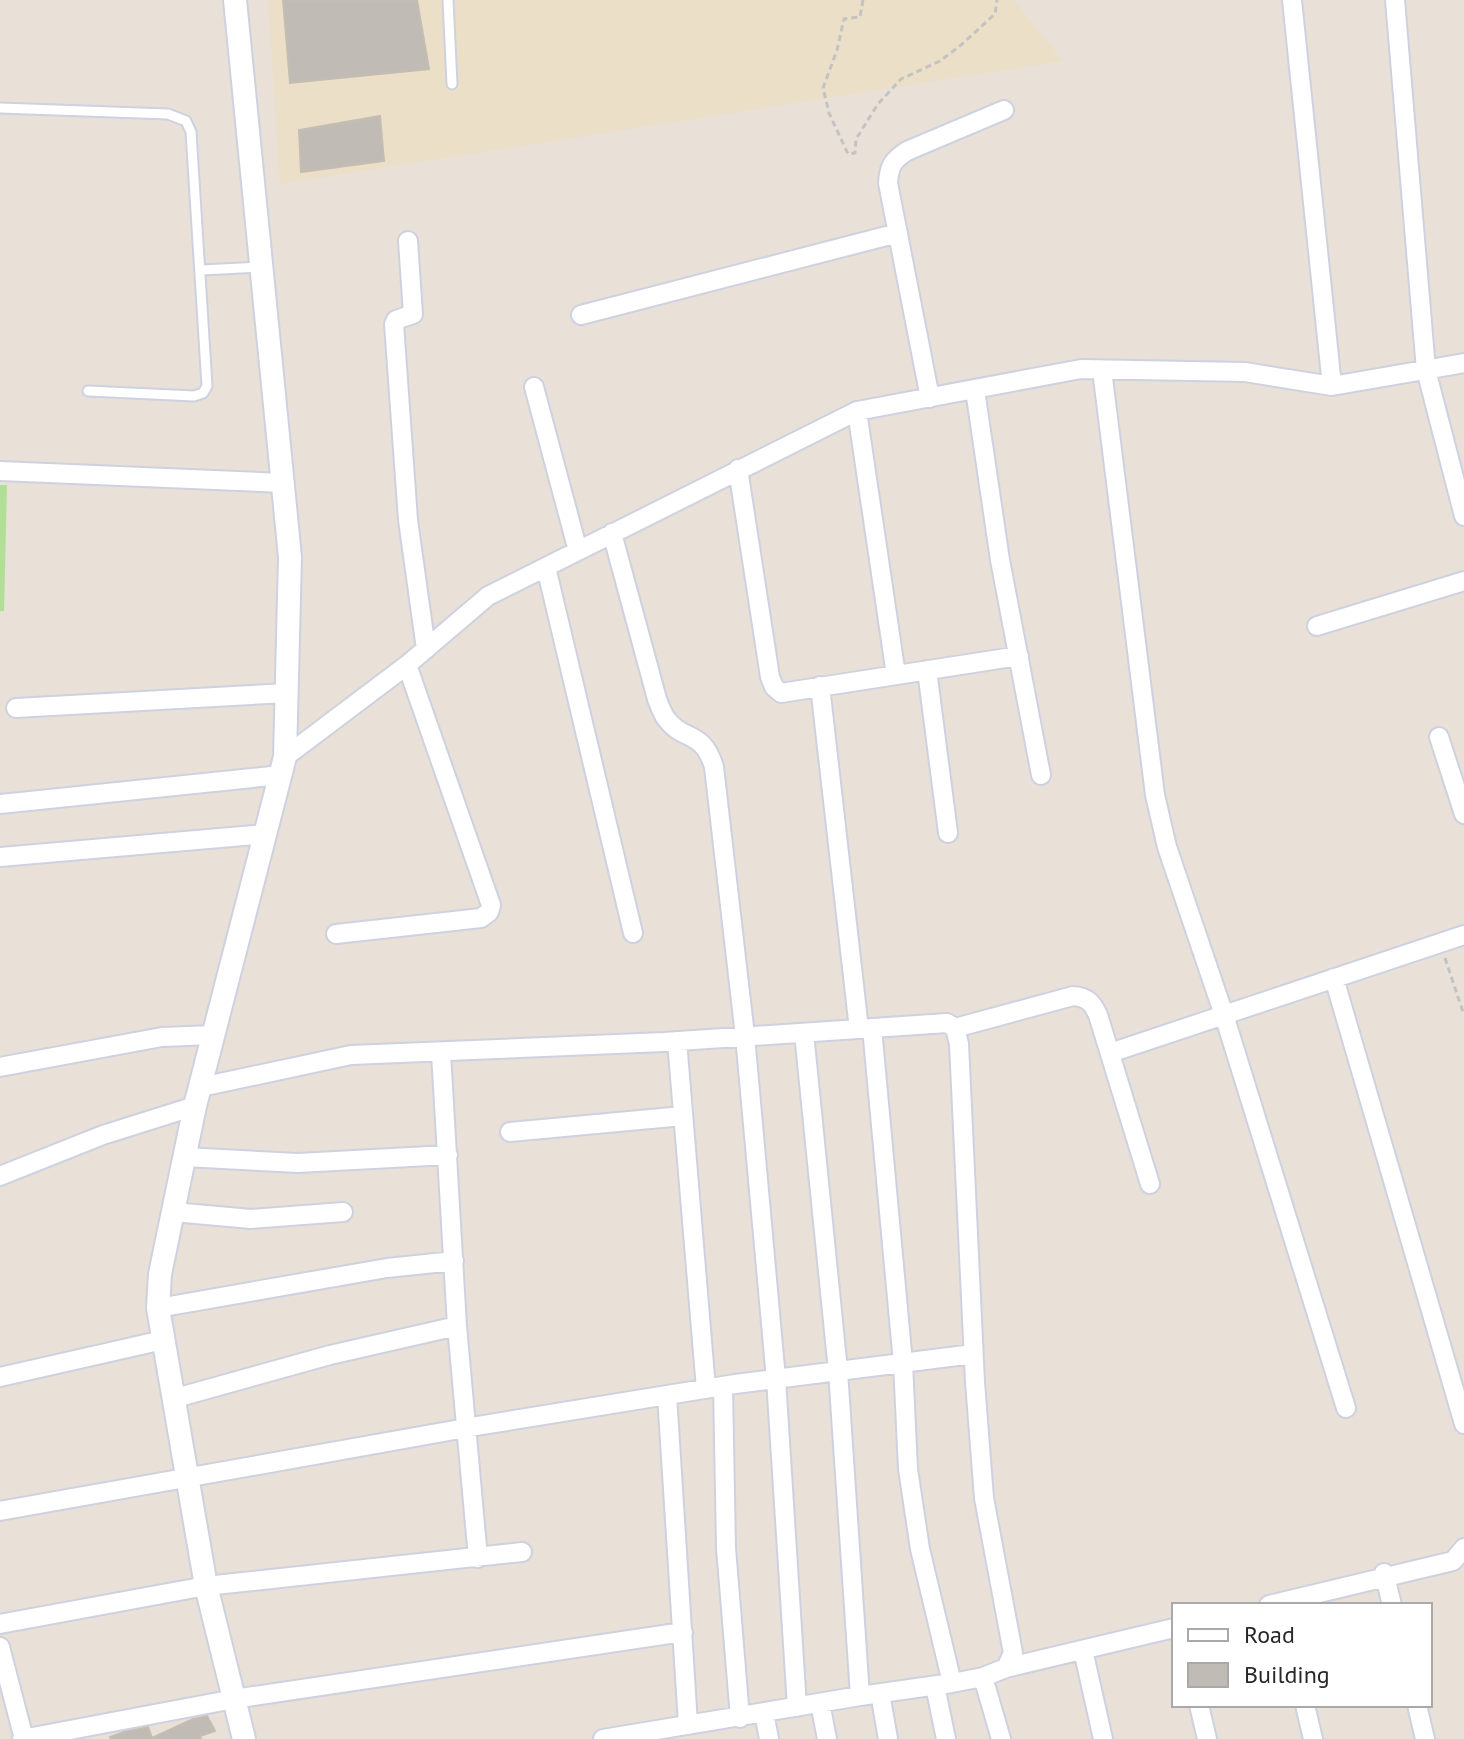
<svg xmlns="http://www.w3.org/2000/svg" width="1464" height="1739" font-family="'PT Sans',sans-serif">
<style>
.education{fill:#ebdfc7}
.green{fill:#b0df95}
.building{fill:#c1bbb5;stroke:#c4bdb2;stroke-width:2}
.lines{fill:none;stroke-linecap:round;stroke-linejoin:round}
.service-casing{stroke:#ced1e0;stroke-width:13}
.minor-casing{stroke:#ced1e0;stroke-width:22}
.tertiary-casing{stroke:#ced1e0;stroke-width:26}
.path{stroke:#c3c3c3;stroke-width:3;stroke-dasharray:6 4;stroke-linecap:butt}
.service{stroke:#fff;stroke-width:9}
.minor{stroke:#fff;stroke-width:18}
.tertiary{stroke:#fff;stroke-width:22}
</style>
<rect width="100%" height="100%" fill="#e9e1d8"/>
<path class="education" d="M268,0H1014L1063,61L280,184Z"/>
<path class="green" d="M0,485H7L4,611H0Z"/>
<path class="building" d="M283,0H417L429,69L290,83Z
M380,116L384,161L301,172L299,130Z
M207,1716L215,1731L200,1736L201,1739H111L110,1737L124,1732L148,1727L152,1738L193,1719Z"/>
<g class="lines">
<defs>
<path id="service" d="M448,0L452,84
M0,108L168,114L186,121L191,132L207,386L203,393L194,396L88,391
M201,270L261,267"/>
<path id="minor" d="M1292,0L1332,386
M1395,0L1426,370L1464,516
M408,241L413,314L396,320L394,324L408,520L426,649
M581,315L898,233
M1102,370L1155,795L1167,847L1224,1015L1346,1408
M534,387L578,551
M975,390L1000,560L1041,775
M930,398L888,183C889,166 893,160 907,151L1004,110
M857,411L896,675
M738,469L770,677L774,687L781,693L1019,656
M0,471L283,483
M612,533L657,699C659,705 662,712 665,717C683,743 702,728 714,767L745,1036L776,1379L797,1707
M546,567L633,933
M1317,626L1464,581
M927,670L948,833
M820,686L859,1029
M16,708L287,693
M1439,737L1464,814
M285,757L407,665L488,596L857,411L1081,369L1245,372L1332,386L1464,363
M0,804L281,775
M0,857L266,834
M336,934L481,918L489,912L491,905L407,665
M1334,978L1464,1424
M872,1028L903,1363L908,1469L920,1549L952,1683
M955,1028L1073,996C1087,997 1092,1002 1098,1015L1150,1184
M804,1033L838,1371L860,1696
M677,1041L706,1389
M441,1053L457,1326L478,1558
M1110,1053L1464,935
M0,1067L162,1037L214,1035
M201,1087L351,1055L664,1042L947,1023L955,1028L959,1044L975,1382L984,1498L1013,1653L1006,1668L983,1677L952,1683L860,1696L603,1739
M510,1132L683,1116
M184,1157L298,1163L448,1155
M0,1176L103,1135L195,1106
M173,1212L251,1219L343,1212
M158,1308L387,1268L454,1261
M0,1377L163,1340
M723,1386L726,1548L740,1718
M667,1395L688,1724
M172,1399L330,1355L457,1326
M0,1511L477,1426L735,1384L973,1354
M1384,1573L1392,1605
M1269,1605L1453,1561L1464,1548
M0,1624L206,1586L522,1552
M0,1647L24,1739
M1083,1650L1103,1739
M1006,1668L1174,1628
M983,1677L1001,1739
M935,1686L946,1739
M880,1693L888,1739
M820,1703L827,1739
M1199,1705L1207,1739
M1305,1705L1313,1739
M1417,1705L1425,1739
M764,1713L769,1739
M22,1739L234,1699L683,1632"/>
<path id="tertiary" d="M235,0L290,557L285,757L195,1106L160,1274L158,1308L206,1586L244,1739"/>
</defs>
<use href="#service" class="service-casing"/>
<use href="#minor" class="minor-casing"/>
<use href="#tertiary" class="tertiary-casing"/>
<path class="path" d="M863,0L860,17L844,19L837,50L823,88L829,113L848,154L855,153L856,139L878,104L901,79L940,61L961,45L995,14L997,0
M1445,958L1464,1015"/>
<use href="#service" class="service"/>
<use href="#minor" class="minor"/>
<use href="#tertiary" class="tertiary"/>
</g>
<rect x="1172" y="1603" width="260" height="104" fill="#ffffff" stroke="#a9a9a9" stroke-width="2"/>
<rect x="1188" y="1629" width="40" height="12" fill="#ffffff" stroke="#a9a9a9" stroke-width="2"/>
<text x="1244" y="1643" font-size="24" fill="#272727">Road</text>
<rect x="1188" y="1663" width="40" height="24" fill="#c1bbb5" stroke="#a9a9a9" stroke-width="2"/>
<text x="1244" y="1683" font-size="24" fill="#272727">Building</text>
</svg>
